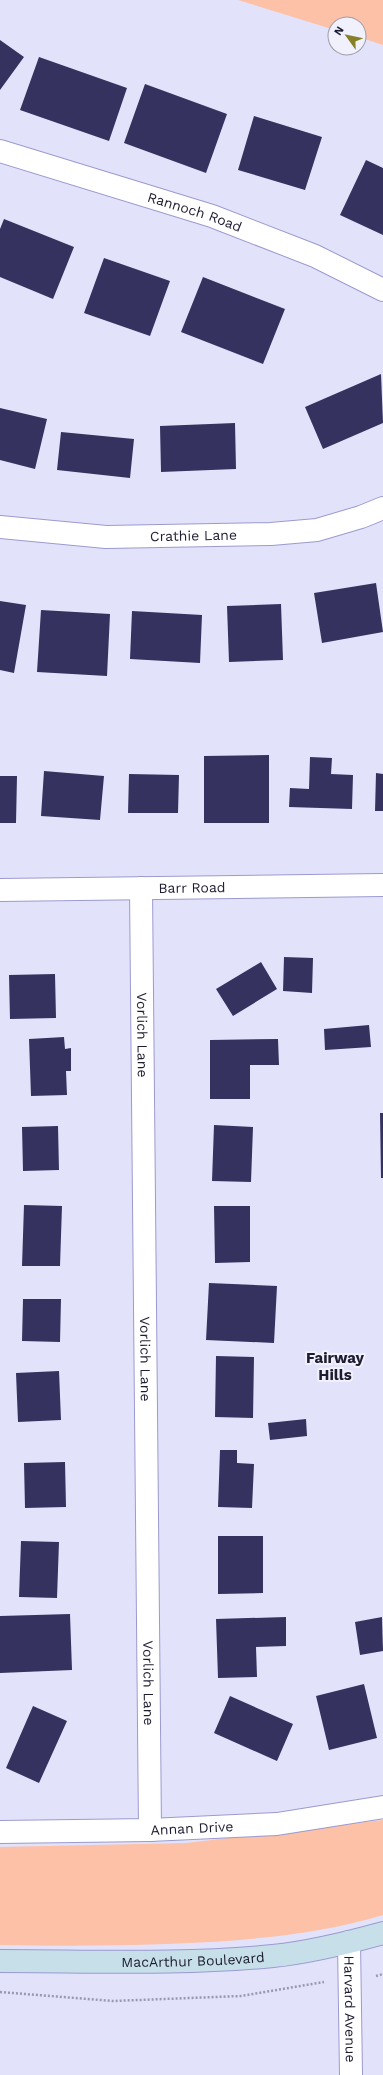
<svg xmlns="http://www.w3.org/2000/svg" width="383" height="2075" font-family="'Work Sans',sans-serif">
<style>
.green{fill:#fcc1a6}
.building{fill:#353260}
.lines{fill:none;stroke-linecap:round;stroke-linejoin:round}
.minor-casing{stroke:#9b9ad0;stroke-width:24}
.secondary-casing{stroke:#9b9ad0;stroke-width:24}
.path{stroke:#9898af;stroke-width:2.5;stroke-dasharray:2 2;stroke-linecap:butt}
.minor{stroke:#fff;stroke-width:22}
.secondary{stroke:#c6dfe8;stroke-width:22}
.labels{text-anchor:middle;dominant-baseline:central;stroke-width:4;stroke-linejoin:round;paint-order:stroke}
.street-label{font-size:14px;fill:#1d1c31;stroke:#f1f1fd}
.neighbourhood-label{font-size:15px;font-weight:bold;fill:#1d1c31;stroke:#f1f1fd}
</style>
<rect width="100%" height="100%" fill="#e2e3fa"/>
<path class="green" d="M238,0H383V45L359,37V24H335V30Z
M383,1820V1915C313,1936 240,1941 167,1944C111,1946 56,1946 0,1945V1847L186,1843Z"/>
<path class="building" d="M0,40L24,57L0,90Z
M39,57L127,88L109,141L20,110Z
M145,84L227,114L206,173L124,143Z
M254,116L322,137L305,190L238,170Z
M366,160L383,168V235L340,215Z
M4,219L74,247L53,299L0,277V229Z
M104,258L170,281L150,336L84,313Z
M203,277L285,309L263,364L181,332Z
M381,374L383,423L323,449L305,407Z
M0,408L47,419L35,469L0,460Z
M235,423L236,469L161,472L160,426Z
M61,432L134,439L130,478L57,470Z
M376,583L383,632L322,643L314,593Z
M0,601L26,605L14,673L0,670Z
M281,604L283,660L229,662L227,606Z
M41,610L110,614L107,676L37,672Z
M132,611L202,615L200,663L130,659Z
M269,755V823H204V756Z
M310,757L332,758L331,774L353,775L352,809L289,807L290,788L309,789Z
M44,771L104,776L100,820L41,816Z
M376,773L383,774V811H375Z
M129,774L179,775L178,813H128Z
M0,776H17L16,823H0Z
M284,957L313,958L312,993L283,991Z
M261,962L277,989L233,1016L216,989Z
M55,974L56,1018L10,1019L9,975Z
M369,1025L371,1047L325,1050L324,1029Z
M64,1037L65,1049L71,1048V1071H66L67,1095L31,1096L29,1039Z
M278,1039L279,1065H250V1099H210V1040Z
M380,1113H383V1178H381Z
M214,1125L253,1127L251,1182L212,1181Z
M58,1126L59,1170L23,1171L22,1127Z
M24,1205L62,1206L60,1266H22Z
M214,1206H250V1262L215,1263Z
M209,1283L277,1286L274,1343L206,1340Z
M23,1299H61L60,1342L22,1341Z
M216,1356L254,1357L253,1418L215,1417Z
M59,1371L61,1420L18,1422L16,1373Z
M306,1419L307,1436L270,1440L268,1423Z
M220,1450H237V1463L254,1464L252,1508L218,1507Z
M65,1462L66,1507L25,1508L24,1463Z
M218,1536H263V1593L218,1594Z
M21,1541L59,1542L57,1598L19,1597Z
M70,1614L72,1670L0,1673V1616Z
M286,1617V1646L256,1647L257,1677L218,1678L216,1619Z
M382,1617L383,1651L360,1655L355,1622Z
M364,1684L377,1738L329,1750L316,1696Z
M230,1696L293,1724L277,1761L214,1733Z
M33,1706L67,1721L39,1783L6,1768Z"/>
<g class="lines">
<defs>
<g id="minor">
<path id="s1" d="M0,151L212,216L315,256L383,290"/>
<path id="s2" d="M0,527L106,537L271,534L317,530L361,517L383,508"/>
<path id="s3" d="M141,888L150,1830"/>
<path id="s4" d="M0,890L383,885"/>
<path id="s5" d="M0,1832L150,1830L277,1824L383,1807"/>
<path id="s6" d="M349,1942L351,2075"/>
</g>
<g id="secondary">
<path id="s7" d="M0,1961C91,1961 183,1965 273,1956C310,1952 347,1943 383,1933"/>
</g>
</defs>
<use href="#minor" class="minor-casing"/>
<use href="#secondary" class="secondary-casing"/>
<path class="path" d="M376,1976L383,1974
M0,1992L113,2001L241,1996L324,1982"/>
<use href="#minor" class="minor"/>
<use href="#secondary" class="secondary"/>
</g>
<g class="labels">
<g class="street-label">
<text stroke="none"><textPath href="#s1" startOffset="204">Rannoch Road</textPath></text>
<text stroke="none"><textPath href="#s2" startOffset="194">Crathie Lane</textPath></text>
<text stroke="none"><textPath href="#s4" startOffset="192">Barr Road</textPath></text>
<text stroke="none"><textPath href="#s3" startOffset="147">Vorlich Lane</textPath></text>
<text stroke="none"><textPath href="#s3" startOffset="471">Vorlich Lane</textPath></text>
<text stroke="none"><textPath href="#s3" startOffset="795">Vorlich Lane</textPath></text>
<text stroke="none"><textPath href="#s5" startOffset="192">Annan Drive</textPath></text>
<text stroke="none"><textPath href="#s7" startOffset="193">MacArthur Boulevard</textPath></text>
<text stroke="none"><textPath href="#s6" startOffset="67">Harvard Avenue</textPath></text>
</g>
<g class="neighbourhood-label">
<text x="335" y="1358">Fairway<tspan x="335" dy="17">Hills</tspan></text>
</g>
</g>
<g transform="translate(347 36) rotate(303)"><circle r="19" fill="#f1f1fd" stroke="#9c9cab"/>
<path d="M0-3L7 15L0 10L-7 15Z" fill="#868027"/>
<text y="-6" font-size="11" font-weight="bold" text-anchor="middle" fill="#1d1c31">N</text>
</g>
</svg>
